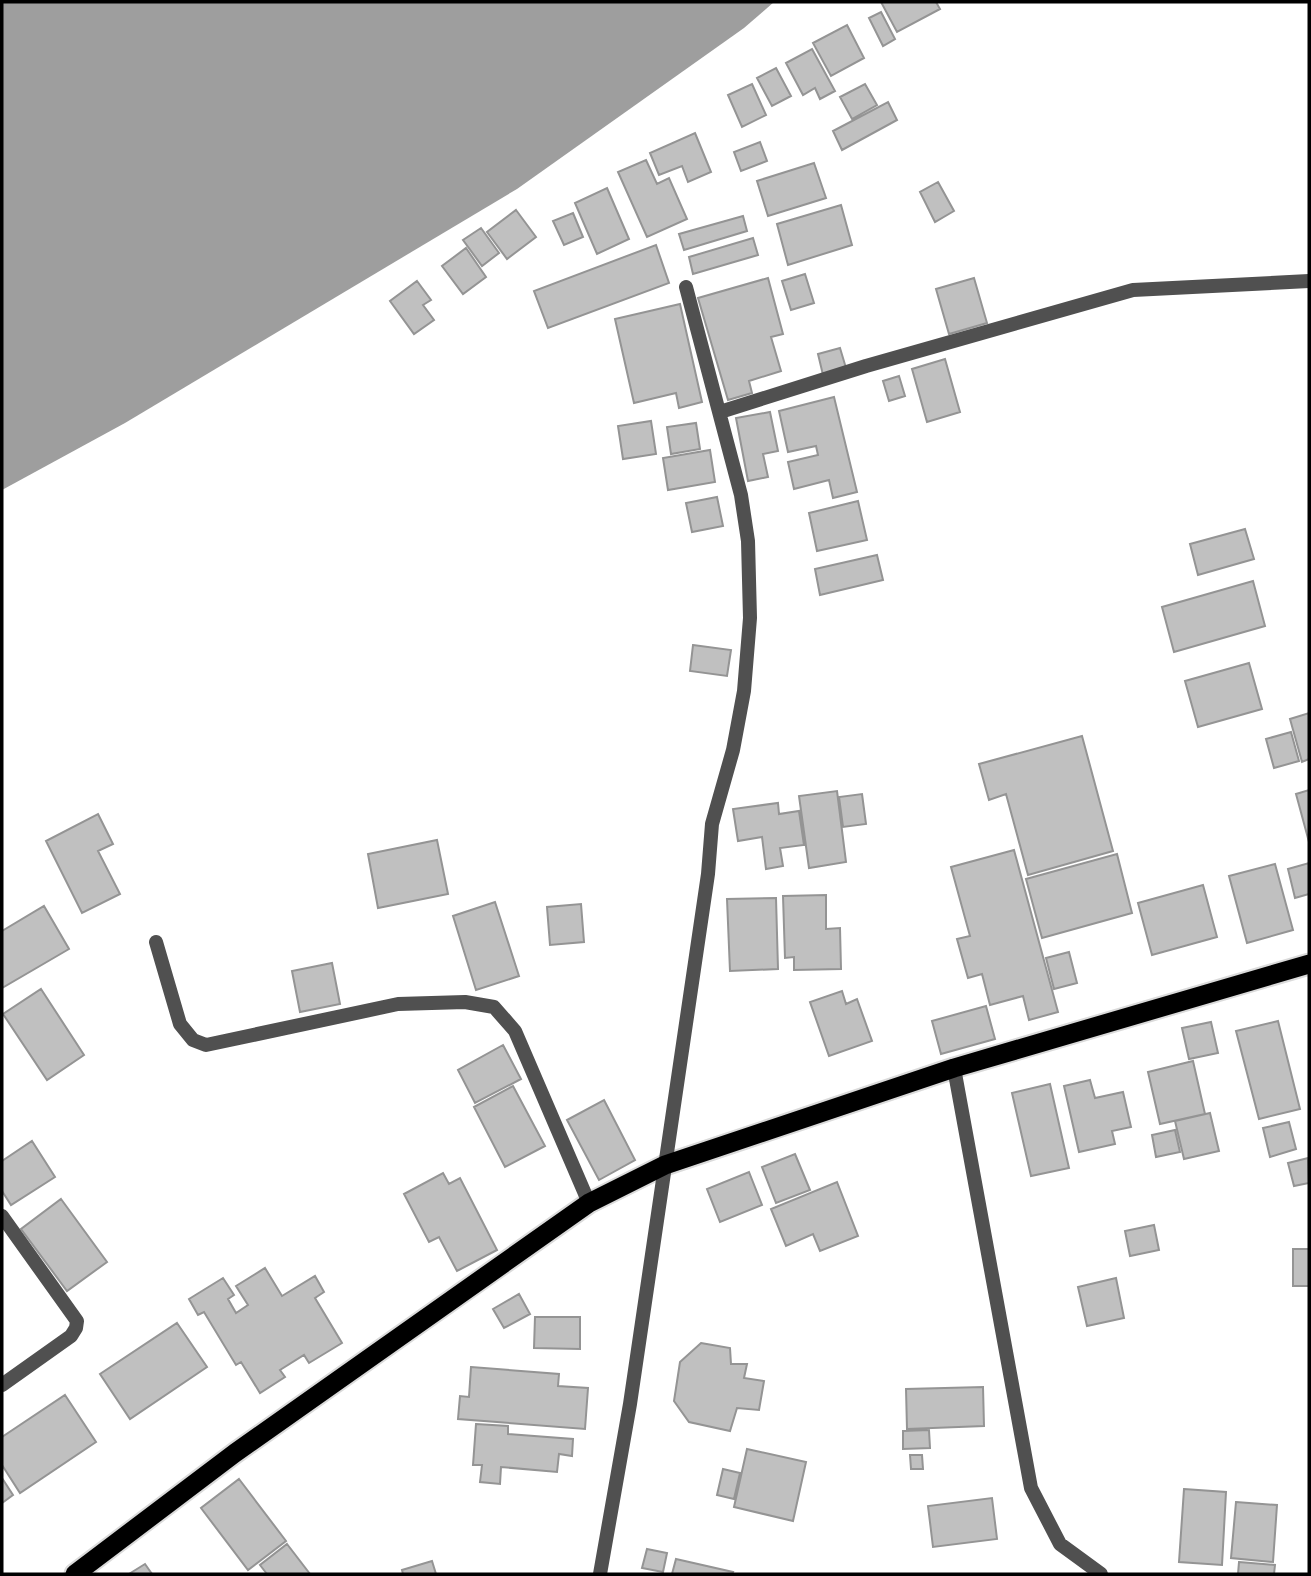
<svg xmlns="http://www.w3.org/2000/svg" width="1311" height="1576" font-family="'Space Grotesk',sans-serif">
<style>
.water{fill:#9e9e9e}
.building{fill:#c0c0c0;stroke:#949494;stroke-width:2}
.lines{fill:none;stroke-linecap:round;stroke-linejoin:round}
.trunk-casing{stroke:#dbdbdb;stroke-width:23}
.service{stroke:#505050;stroke-width:14}
.minor{stroke:#505050;stroke-width:14}
.trunk{stroke:#000;stroke-width:19}
</style>
<rect width="100%" height="100%" fill="#fff"/>
<path class="water" d="M2,2H774L744,28L517,189L125,423L2,490Z"/>
<path class="building" d="M881,2H936L940,9L897,32Z
M881,12L895,39L883,46L869,18Z
M847,25L864,58L831,76L813,43Z
M812,49L835,91L820,99L815,88L803,95L786,63Z
M776,68L791,96L772,106L757,78Z
M752,84L766,115L742,127L728,95Z
M865,84L877,105L852,119L840,97Z
M888,102L897,120L842,150L833,131Z
M695,133L711,172L688,182L682,166L659,175L650,153Z
M760,142L767,161L741,171L734,152Z
M646,160L657,184L669,178L687,219L647,237L618,172Z
M814,163L826,198L768,216L757,181Z
M938,182L954,211L935,222L920,192Z
M607,188L629,239L597,254L575,203Z
M841,205L852,245L788,265L777,224Z
M516,210L536,237L507,259L487,232Z
M573,213L583,237L564,245L553,221Z
M743,216L747,231L684,250L679,234Z
M481,228L499,253L482,266L463,240Z
M753,238L758,255L693,274L689,257Z
M656,245L669,283L548,328L534,291Z
M466,248L486,277L463,294L442,266Z
M805,274L814,303L791,310L782,281Z
M768,278L783,334L771,337L781,371L749,381L752,393L728,400L698,298Z
M974,278L987,323L949,334L936,289Z
M417,281L431,300L423,305L434,320L414,334L390,301Z
M680,304L702,402L679,408L676,393L634,403L615,319Z
M840,348L846,368L823,375L818,354Z
M945,359L960,412L927,422L912,369Z
M899,376L905,396L889,401L883,381Z
M834,397L857,492L833,498L829,480L794,489L788,462L818,455L816,446L788,452L779,411Z
M770,412L778,451L763,454L768,477L748,481L736,418Z
M651,421L656,454L623,459L618,426Z
M696,423L700,449L671,454L667,427Z
M710,450L715,482L668,490L663,458Z
M717,497L723,526L692,532L686,503Z
M858,501L867,540L817,551L809,513Z
M1245,529L1254,559L1198,575L1190,544Z
M877,555L883,580L820,595L815,569Z
M1253,581L1265,626L1174,652L1162,607Z
M693,645L731,650L727,676L690,671Z
M1249,663L1262,709L1198,727L1185,681Z
M1309,713V759L1302,762L1290,719Z
M1291,732L1299,761L1274,768L1266,739Z
M1082,736L1113,851L1028,875L1006,794L989,800L979,764Z
M1309,790V842L1296,794Z
M837,791L846,862L809,868L799,796Z
M862,794L866,824L843,827L839,797Z
M778,803L779,814L799,811L804,845L780,848L783,866L766,869L762,837L738,841L733,809Z
M98,814L113,844L98,851L120,894L82,913L46,841Z
M437,840L448,894L378,908L368,854Z
M1014,850L1058,1012L1029,1020L1023,996L990,1005L982,974L968,978L957,939L970,936L951,867Z
M1117,854L1132,913L1042,938L1026,879Z
M1309,863V894L1295,898L1288,869Z
M1275,864L1293,930L1247,943L1229,876Z
M1203,885L1217,937L1152,955L1138,903Z
M826,895V929L840,928L841,969L794,970V957L785,958L783,896Z
M776,898L778,969L730,971L727,899Z
M495,902L519,976L476,990L453,916Z
M581,904L584,942L550,945L547,907Z
M44,906L69,949L2,988V931Z
M1069,952L1077,983L1054,989L1046,958Z
M332,963L340,1004L300,1012L292,971Z
M41,989L84,1055L47,1080L3,1014Z
M842,991L846,1004L857,999L872,1041L829,1056L810,1002Z
M986,1006L995,1039L941,1054L932,1021Z
M1278,1021L1300,1109L1259,1119L1236,1031Z
M1211,1022L1218,1053L1189,1059L1182,1028Z
M503,1045L521,1079L475,1103L458,1070Z
M1193,1061L1205,1114L1160,1124L1148,1072Z
M1090,1080L1095,1098L1123,1092L1131,1127L1112,1131L1115,1144L1079,1152L1064,1086Z
M1050,1084L1069,1168L1031,1176L1012,1093Z
M513,1086L545,1146L505,1167L474,1107Z
M604,1100L635,1160L599,1180L567,1120Z
M1210,1113L1219,1151L1184,1159L1175,1121Z
M1289,1122L1296,1149L1270,1157L1263,1128Z
M1175,1130L1180,1152L1156,1157L1152,1135Z
M32,1141L55,1177L11,1205L2,1191V1161Z
M795,1154L810,1190L776,1203L762,1167Z
M1308,1158L1309,1183L1294,1186L1288,1163Z
M749,1172L762,1205L720,1222L707,1189Z
M443,1173L449,1184L460,1178L497,1250L457,1271L439,1237L429,1242L404,1194Z
M837,1182L858,1236L820,1251L813,1234L786,1246L771,1209Z
M61,1199L107,1262L67,1291L21,1229Z
M1154,1225L1159,1250L1130,1256L1125,1231Z
M1293,1249H1309V1286H1293Z
M265,1268L282,1296L315,1276L324,1292L315,1298L342,1343L309,1363L304,1355L280,1370L285,1377L260,1393L241,1362L236,1365L204,1312L198,1315L189,1299L223,1278L234,1295L228,1299L236,1313L248,1305L236,1286Z
M1116,1278L1124,1318L1087,1326L1078,1287Z
M519,1294L530,1314L504,1328L493,1309Z
M535,1317H580V1349L534,1348Z
M177,1323L207,1367L130,1419L100,1374Z
M701,1343L730,1348L731,1364H747L744,1378L764,1381L759,1410L737,1408L730,1431L689,1422L674,1401L680,1362Z
M471,1367L559,1374L558,1386L588,1388L585,1429L458,1419L460,1396L469,1397Z
M983,1387L984,1426L907,1429L906,1389Z
M65,1395L96,1442L20,1493L2,1465V1437Z
M476,1424L508,1426V1434L573,1439L572,1456L559,1454L557,1472L501,1467L500,1484L480,1482L482,1465H473Z
M929,1430L930,1448L903,1449V1431Z
M747,1449L806,1462L793,1521L734,1507Z
M910,1455H922L923,1469H911Z
M723,1469L740,1473L734,1499L717,1495Z
M2,1478L13,1495L2,1503Z
M239,1479L286,1541L248,1570L201,1508Z
M1184,1489L1226,1492L1222,1565L1179,1562Z
M992,1498L997,1539L933,1547L928,1506Z
M1236,1502L1277,1505L1273,1562L1231,1558Z
M287,1544L310,1574H267L260,1565Z
M647,1549L667,1553L663,1572L642,1568Z
M676,1559L733,1572L732,1574H672Z
M432,1561L436,1574H403L402,1570Z
M1239,1562L1275,1565L1274,1574H1238Z
M145,1564L152,1574H129Z"/>
<g class="lines">
<defs>
<path id="trunk" d="M75,1574L235,1453L589,1203L665,1165L954,1068L1309,964"/>
</defs>
<use href="#trunk" class="trunk-casing"/>
<path class="service" d="M2,1216L77,1321L76,1328L71,1336L2,1385"/>
<path class="minor" d="M720,412L866,366L1133,290L1309,281
M156,942L180,1024L193,1040L206,1045L398,1004L465,1002L494,1007L515,1031L589,1203
M954,1068L1031,1488L1060,1544L1101,1574
M600,1574L630,1404L708,874L712,824L733,750L744,691L750,618L748,541L741,495L686,287"/>
<use href="#trunk" class="trunk"/>
</g>
<rect width="1311" height="1576" fill="none" stroke="#000000" stroke-width="7"/>
</svg>
